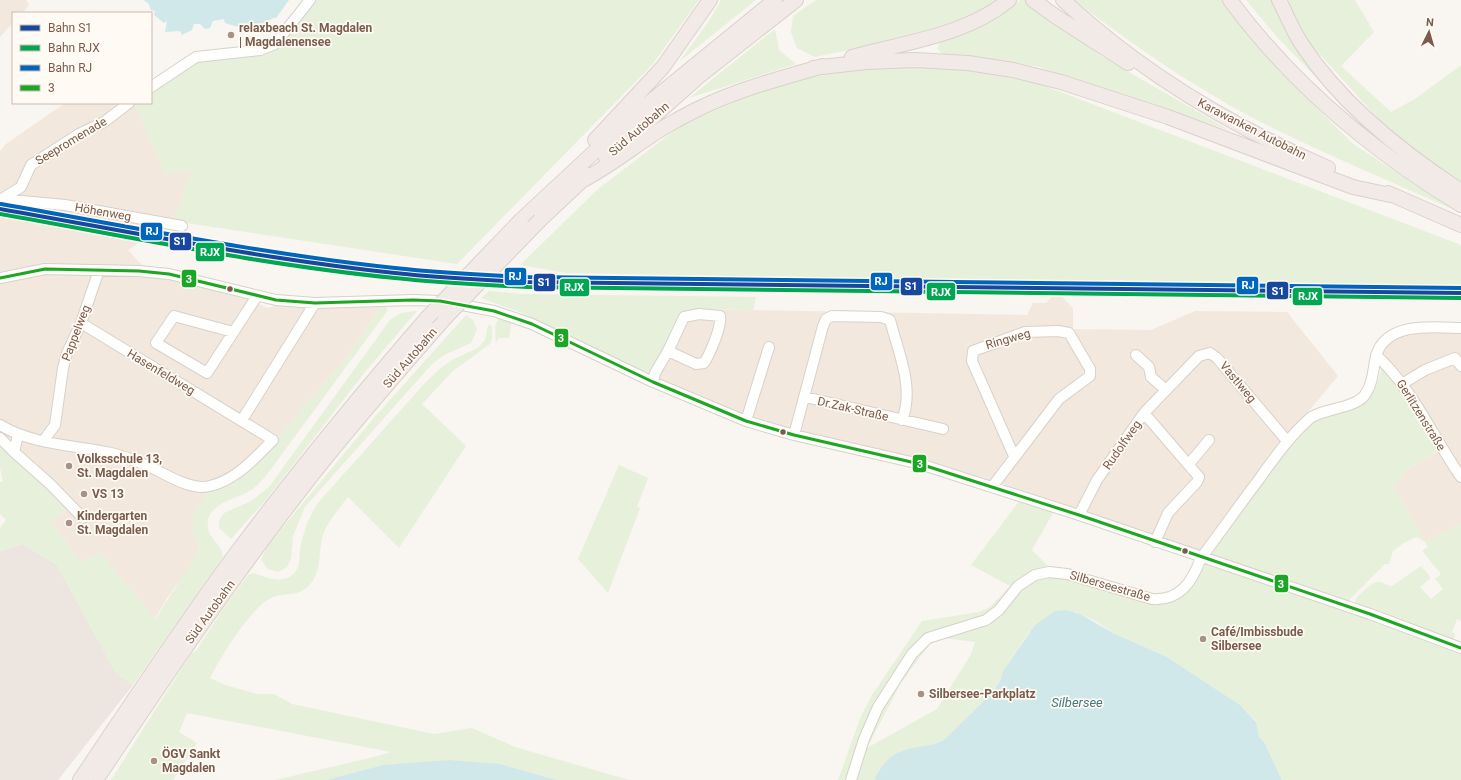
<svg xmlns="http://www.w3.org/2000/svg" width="1461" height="780" font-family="Roboto,sans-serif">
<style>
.residential{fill:#f2e8de}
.industrial{fill:#ede5e0}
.green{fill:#e7f0db;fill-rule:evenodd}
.water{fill:#d0e8ea}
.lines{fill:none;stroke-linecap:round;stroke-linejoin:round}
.minor-casing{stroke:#d7d1cb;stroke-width:12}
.highway-casing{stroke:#dad1cc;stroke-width:16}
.minor{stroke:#fefefd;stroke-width:10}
.highway{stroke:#f2eae7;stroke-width:14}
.highway-bridge-casing{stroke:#dad1cc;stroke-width:16;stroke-linecap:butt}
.highway-bridge{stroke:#f2eae7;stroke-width:14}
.bus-1-casing{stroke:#fffaf3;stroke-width:6}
.bus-1{stroke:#1ba626;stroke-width:3}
.rail-1-casing{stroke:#fffaf3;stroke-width:7}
.rail-2-casing{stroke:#fffaf3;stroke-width:7}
.rail-3-casing{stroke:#fffaf3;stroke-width:7}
.rail-1{stroke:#17489e;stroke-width:4}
.rail-2{stroke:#00a651;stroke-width:4}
.rail-3{stroke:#0065bd;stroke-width:4}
.poi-dot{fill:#a69286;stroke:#fffaf3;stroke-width:1.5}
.bus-dot{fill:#7a5c4d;stroke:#fffaf3;stroke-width:1.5}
.labels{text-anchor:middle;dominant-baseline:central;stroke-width:3.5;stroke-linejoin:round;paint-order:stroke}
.poi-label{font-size:12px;font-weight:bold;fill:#7a5c4d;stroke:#fffaf3;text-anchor:start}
.street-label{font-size:12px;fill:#7a5c4d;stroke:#fffaf3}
.water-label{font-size:13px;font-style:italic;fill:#437c86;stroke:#fffaf3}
.line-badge{stroke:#fffaf3;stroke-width:1.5}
.badge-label{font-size:11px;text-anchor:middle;font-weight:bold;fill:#fff}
</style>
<rect width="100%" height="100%" fill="#f9f5f0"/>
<path class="residential" d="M0,0H26L29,5L22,13H13V23L0,37Z
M65,103H136L135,105L192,172L173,221L128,250L142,265L154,268L178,280L247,298L267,308L282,304L321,307L381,306L347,356L278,438L246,473L205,495L193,535L200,546L191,566L167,598L155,619L99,552L81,563L51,521L65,510L0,444V151L6,144Z
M1052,297H1062L1073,308V329L1151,330L1195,311L1287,312L1338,376L1308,412L1307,425L1292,440L1208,557L1199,559L917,469L779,436L716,415L655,388L657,376L693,309L1027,315L1033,303H1046Z
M1413,331H1461V473L1382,354L1385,347L1396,337Z
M1440,450L1461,484V524L1425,542L1393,486L1410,468Z"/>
<path class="industrial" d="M23,544L57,565L116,673L133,685L58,780H0V551Z"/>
<path class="green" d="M315,0H699L652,65L457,264L173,221L191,172L164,174L135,105L138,103H151V94L197,63L267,53L283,41Z
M721,0H756L680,61L711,18Z
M816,0H996C945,35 875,44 815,57L797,48L791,32L793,16Z
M1020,0H1025L1101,56L1231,131L1039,67L981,57L943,54L937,49L940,42L971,32L1001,15Z
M1074,0H1223L1286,77L1353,144L1457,211C1396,184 1334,158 1275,129C1203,94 1137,48 1074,0Z
M1246,0H1275L1289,34L1333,95L1278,38Z
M1288,0H1355L1374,32L1341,66L1391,112L1415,99L1461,65V186L1410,150L1373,113L1306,39Z
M775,29L779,50L796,64L689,98Z
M948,66L1037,83L1461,245V285L1385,287L566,273L520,265L598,189L683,124L785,81L864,69Z
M489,291L522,294L756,297L753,310L693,309L671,349H664L649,374L519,312L481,298Z
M384,305L388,310L265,477C260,482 256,487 251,490C236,500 204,503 208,528C210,540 222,544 223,557L133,685L116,673L57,565L23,544L0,551V528L6,520L0,514V482H3L0,468V444L41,481L66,510L51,521L81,563L99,552L156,619C170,593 188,573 200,546L193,535V514L205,495L246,473L278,438L347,356L381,306Z
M417,311L365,372L265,501L231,539L219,528V521L224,513L251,501L269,487L390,320L401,313Z
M466,315L473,320L477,329L471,343L444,355L432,364L305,507L293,536L291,559L287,567L278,572L268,569L261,560L268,545L373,419Z
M499,318H504L512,320L509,338H499L496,343L495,326Z
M488,325L492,326V338L490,344L453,371L422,404L466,446L399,548L348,497C339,509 328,521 323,535C318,551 322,568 312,582C300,598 288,592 273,597C252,605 220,658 210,678L225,685L257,694H274L292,704L434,734L472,728L515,747L629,780H557L500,764L383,765L326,780H275L374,757L391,752L187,713L179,732L197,743L173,780H111C138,738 164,695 192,653L196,651L223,609L248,575L254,573C268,579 290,586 298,567C300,560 299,552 301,545C304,530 309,517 317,504L425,383L441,368L452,360L478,348L485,340Z
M1382,365L1395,377L1440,450L1410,468L1393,486L1425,541L1461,524V621L1457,619L1452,632L1455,634L1453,640L1355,605L1356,598C1361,594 1373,580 1380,582C1385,583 1387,586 1392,586L1421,566L1431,578L1420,587L1431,599L1443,589L1435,579L1441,574L1422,551L1428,547L1425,542L1417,537L1405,542L1393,551L1389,564H1385L1347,602L1208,557L1292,440L1312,421L1368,398L1378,382Z
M619,465L648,478L637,507L640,508L608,593L578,559Z
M1020,500L1053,513L1032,550L1053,571L1152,602L1195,577L1208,563L1461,651V780H1282L1264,742L1259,737L1256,721L1240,705L1167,657L1115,634L1096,621L1075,612L1029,632L1003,671L1000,681L993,692L944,740C937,744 930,745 923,746C897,752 886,755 874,780H838L861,716L872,695L922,621L979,612L990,607L1010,586L971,565ZM944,638L975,642L971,654L937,709L867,748L901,683L929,645Z"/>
<path class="water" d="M143,0H289L276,18H273C258,28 243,30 225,23L224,19L213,21L210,28L205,29L200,24H194L192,30L182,35L180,31L165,32L167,21L164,23L154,15L155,11L151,10L148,3Z
M1065,610L1080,614L1115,634L1167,657L1240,705L1256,722L1259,737L1264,742L1282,780H874C886,755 897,751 923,746C930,745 937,744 944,740L993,692L1000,681L1003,671L1035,625L1055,611Z
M449,760L500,764L557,780H326L383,765Z"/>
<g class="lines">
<defs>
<path id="minor" d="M151,87L196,57L260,50L275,44L310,0
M0,199L65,205L182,226
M2,199L21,187L31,165L79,134L104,122L129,103
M0,278L45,269L139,271L169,274L276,300L315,303L413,300L440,301L494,311L532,324L653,382L746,421L794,435L920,464L1079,515L1370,614L1461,648
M233,332L174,316L156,343L207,373L257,296
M1136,355L1149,367L1151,377L1166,390
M1376,355C1413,389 1433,437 1461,477
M653,382L655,373L668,351L696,364L704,363C710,354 722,326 720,316L699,314L684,317L668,351
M1402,384L1425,370L1455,358L1461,366
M805,397L943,429
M1144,413L1199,356L1210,353L1217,358L1287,441
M242,420L315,303
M746,421L769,347
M0,425C33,445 74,445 111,453C124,456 136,461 148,466C166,474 190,491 210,486C236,480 255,458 273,440L81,323
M18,435L14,452L50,484L83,518
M794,435L823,326L826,319L832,316L881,317L890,320C898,352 915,388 902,420
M0,438L14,452
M44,440L55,425L63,368L67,353L81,323L99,270
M1189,464L1209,440
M992,487L1059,399L1090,376V369L1069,333L1058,331L1025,332L973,351L972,361L1014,456
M1079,515L1097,480L1144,413L1199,477L1197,482L1168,513L1155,542
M851,780L864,739L878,707L912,654L928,638L986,620L999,610L1018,586L1035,575L1049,572L1067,574L1152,599C1180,601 1192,582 1201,558C1220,533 1238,507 1257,482C1273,460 1288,438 1309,419C1320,409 1353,409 1364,396C1373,385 1373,369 1376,356C1386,321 1434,327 1461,328"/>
<path id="highway" d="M1033,0L1055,16L1128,63
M1063,0C1139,71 1233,127 1328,168
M1230,0C1292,84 1372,151 1461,205
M1279,0C1287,15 1293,32 1303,46C1341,104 1403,153 1461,191
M852,57C905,42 965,36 1009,0
M813,68L866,62L915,60L968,63L1013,70L1061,82L1168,117L1353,187L1395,196
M595,140L663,67L710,0
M606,159L698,77L796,0
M581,181C615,164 643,138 677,120C724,93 771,81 823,66
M1388,193L1461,225
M521,220L633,116L775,0
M540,220L588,175
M80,780C132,703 183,625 238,551C298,471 361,394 427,318
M96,780C163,680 230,580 305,484C349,427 397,373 445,318"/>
</defs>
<use href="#minor" class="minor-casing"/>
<use href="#highway" class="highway-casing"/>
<use href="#minor" class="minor"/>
<use href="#highway" class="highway"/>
<defs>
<path id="highway-bridge" d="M427,318L521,220
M445,318L540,220"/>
</defs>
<use href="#highway-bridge" class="highway-bridge-casing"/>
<use href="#highway-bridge" class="highway-bridge"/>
<defs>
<path id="bus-1" d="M0,278L45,269L139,271L169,274L276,300L315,303L413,300L440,301L494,311L532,324L653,382L746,421L794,435L920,464L1079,515L1370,614L1461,648"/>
</defs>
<use href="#bus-1" class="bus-1-casing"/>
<use href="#bus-1" class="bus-1"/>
<defs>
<path id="rail-1" d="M0,209C131,232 262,259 395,273C439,278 484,280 528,282L1461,293"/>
<path id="rail-2" d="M0,214C131,237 262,265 395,278C439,283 483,285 528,287L1461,298"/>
<path id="rail-3" d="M1,204C132,227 263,254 395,268C439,273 484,275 528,277L1461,288"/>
</defs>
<use href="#rail-1" class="rail-1-casing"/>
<use href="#rail-2" class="rail-2-casing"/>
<use href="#rail-3" class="rail-3-casing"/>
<use href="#rail-1" class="rail-1"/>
<use href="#rail-2" class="rail-2"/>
<use href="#rail-3" class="rail-3"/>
</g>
<g class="poi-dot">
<circle cx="231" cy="35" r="4"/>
<circle cx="69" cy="466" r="4"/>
<circle cx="84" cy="494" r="4"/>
<circle cx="69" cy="523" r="4"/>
<circle cx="1203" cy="639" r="4"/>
<circle cx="921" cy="694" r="4"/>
<circle cx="154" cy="761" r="4"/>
</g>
<g class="bus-dot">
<circle cx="230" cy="289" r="3.5"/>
<circle cx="783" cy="432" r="3.5"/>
<circle cx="1185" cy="551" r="3.5"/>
</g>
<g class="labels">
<g class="poi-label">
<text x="239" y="28">relaxbeach St. Magdalen<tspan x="239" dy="14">| Magdalenensee</tspan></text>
<text x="77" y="459">Volksschule 13,<tspan x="77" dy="14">St. Magdalen</tspan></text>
<text x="92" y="494">VS 13</text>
<text x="77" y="516">Kindergarten<tspan x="77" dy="14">St. Magdalen</tspan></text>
<text x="1211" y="632">Café/Imbissbude<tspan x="1211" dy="14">Silbersee</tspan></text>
<text x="929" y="694">Silbersee-Parkplatz</text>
<text x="162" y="754">ÖGV Sankt<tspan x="162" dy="14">Magdalen</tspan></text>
</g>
<g class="street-label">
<text transform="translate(639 129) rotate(-41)">Süd Autobahn</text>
<text transform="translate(1252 129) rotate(27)">Karawanken Autobahn</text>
<text transform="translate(71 141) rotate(-31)">Seepromenade</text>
<text transform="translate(103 212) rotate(10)">Höhenweg</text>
<text transform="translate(76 333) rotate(-69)">Pappelweg</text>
<text transform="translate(1008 339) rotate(-16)">Ringweg</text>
<text transform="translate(410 358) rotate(-49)">Süd Autobahn</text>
<text transform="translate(161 372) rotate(31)">Hasenfeldweg</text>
<text transform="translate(1238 382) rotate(50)">Vastlweg</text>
<text transform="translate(853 409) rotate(13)">Dr.Zak-Straße</text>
<text transform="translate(1421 415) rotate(58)">Gerlitzenstraße</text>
<text transform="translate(1122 445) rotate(-55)">Rudolfweg</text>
<text transform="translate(1110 586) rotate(16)">Silberseestraße</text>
<text transform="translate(210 612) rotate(-54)">Süd Autobahn</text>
</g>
<g class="water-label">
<text x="1077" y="702">Silbersee</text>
</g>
</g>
<g class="line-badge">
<rect x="140" y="222" width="23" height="19" rx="4" fill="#0065bd"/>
<rect x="169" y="232" width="23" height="19" rx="4" fill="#17489e"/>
<rect x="195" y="242" width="30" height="20" rx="4" fill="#00a651"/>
<rect x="504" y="267" width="23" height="19" rx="4" fill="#0065bd"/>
<rect x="181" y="269" width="16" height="19" rx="4" fill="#1ba626"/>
<rect x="870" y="272" width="23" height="19" rx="4" fill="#0065bd"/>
<rect x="533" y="273" width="23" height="19" rx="4" fill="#17489e"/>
<rect x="1236" y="276" width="23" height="19" rx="4" fill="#0065bd"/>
<rect x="900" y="277" width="23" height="19" rx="4" fill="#17489e"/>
<rect x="559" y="278" width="31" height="19" rx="4" fill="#00a651"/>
<rect x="1266" y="281" width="23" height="19" rx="4" fill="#17489e"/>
<rect x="926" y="282" width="30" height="19" rx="4" fill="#00a651"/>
<rect x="1292" y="287" width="31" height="19" rx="4" fill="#00a651"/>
<rect x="554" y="328" width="15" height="20" rx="4" fill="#1ba626"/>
<rect x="912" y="454" width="15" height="19" rx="4" fill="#1ba626"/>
<rect x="1274" y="574" width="15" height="19" rx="4" fill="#1ba626"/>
</g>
<g class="badge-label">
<text x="152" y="235">RJ</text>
<text x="180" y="245">S1</text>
<text x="210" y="256">RJX</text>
<text x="515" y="280">RJ</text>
<text x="189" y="283">3</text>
<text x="881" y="285">RJ</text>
<text x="544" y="286">S1</text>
<text x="1248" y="289">RJ</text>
<text x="911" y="290">S1</text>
<text x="574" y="291">RJX</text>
<text x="1278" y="295">S1</text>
<text x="941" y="296">RJX</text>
<text x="1308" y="300">RJX</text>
<text x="561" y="342">3</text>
<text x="920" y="468">3</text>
<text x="1281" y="588">3</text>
</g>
<rect x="12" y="12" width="140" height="92" fill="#fffaf3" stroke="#cabbb1"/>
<rect x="20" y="25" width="20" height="6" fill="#17489e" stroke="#cabbb1"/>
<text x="48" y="32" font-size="12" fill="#7a5c4d">Bahn S1</text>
<rect x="20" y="45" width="20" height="6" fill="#00a651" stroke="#cabbb1"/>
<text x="48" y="52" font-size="12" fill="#7a5c4d">Bahn RJX</text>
<rect x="20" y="65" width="20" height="6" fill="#0065bd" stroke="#cabbb1"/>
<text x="48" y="72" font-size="12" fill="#7a5c4d">Bahn RJ</text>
<rect x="20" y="85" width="20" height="6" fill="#1ba626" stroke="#cabbb1"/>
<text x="48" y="92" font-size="12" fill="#7a5c4d">3</text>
<g transform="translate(1429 32) rotate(5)" stroke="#fffaf3" stroke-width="3" paint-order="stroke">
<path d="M0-3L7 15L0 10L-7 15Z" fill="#7a5c4d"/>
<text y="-6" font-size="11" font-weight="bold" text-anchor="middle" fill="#7a5c4d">N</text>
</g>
</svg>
